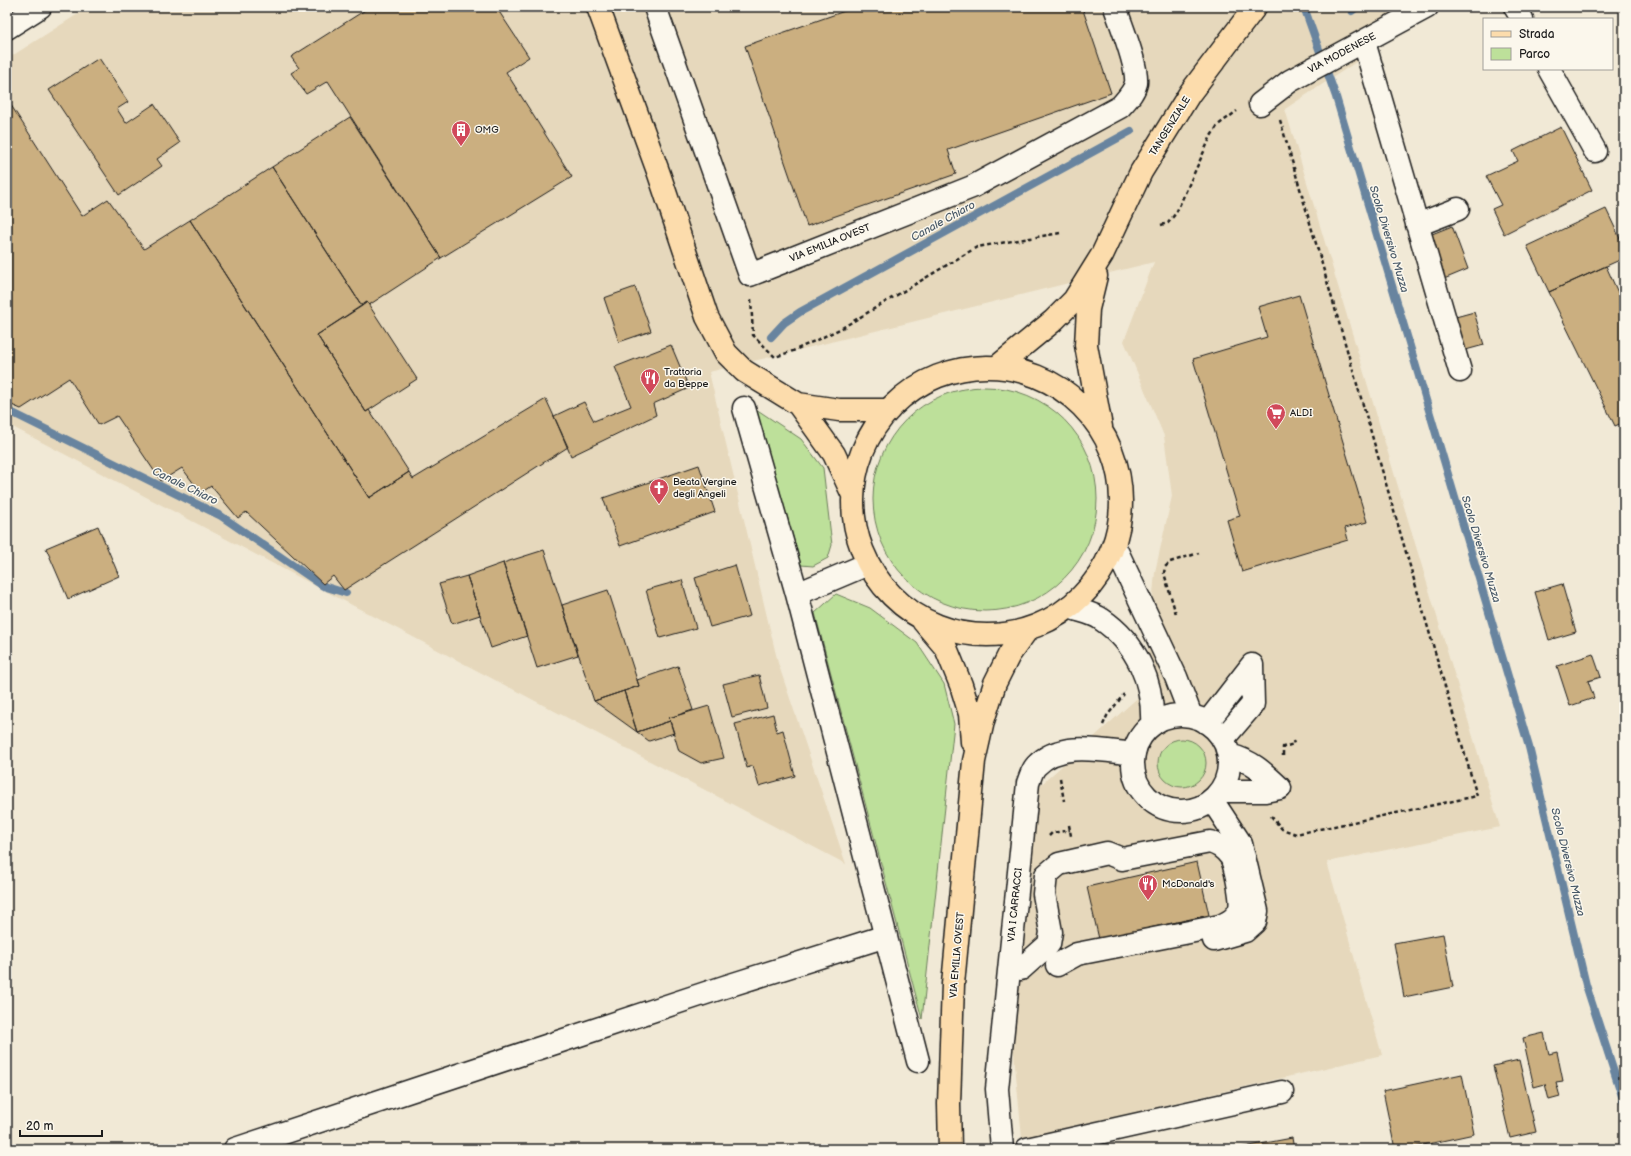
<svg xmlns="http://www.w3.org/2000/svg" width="1631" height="1156" font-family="'Balsamiq Sans',sans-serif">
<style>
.built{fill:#e6d8bc}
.green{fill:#bde09a;stroke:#6c7e5b}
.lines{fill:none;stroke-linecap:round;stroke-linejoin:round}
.stream{stroke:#68849f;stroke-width:8}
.building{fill:#cbaf80;stroke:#1c1c1c}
.minor-casing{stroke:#1c1c1c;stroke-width:25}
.major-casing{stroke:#1c1c1c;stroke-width:25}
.path{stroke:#1c1c1c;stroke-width:2.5;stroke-dasharray:4 3;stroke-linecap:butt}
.minor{stroke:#fbf7ec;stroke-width:22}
.major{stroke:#fcdcac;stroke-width:22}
.labels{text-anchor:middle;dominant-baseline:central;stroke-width:3;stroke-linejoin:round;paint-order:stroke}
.street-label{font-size:10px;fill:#1c1c1c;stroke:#fbf7ec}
.poi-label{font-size:10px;fill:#1c1c1c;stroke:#fbf7ec;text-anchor:start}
.water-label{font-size:11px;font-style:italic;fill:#485968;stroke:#fbf7ec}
</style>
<rect width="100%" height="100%" fill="#f1e9d6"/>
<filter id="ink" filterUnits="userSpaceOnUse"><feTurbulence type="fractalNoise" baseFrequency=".025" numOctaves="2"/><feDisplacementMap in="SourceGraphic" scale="8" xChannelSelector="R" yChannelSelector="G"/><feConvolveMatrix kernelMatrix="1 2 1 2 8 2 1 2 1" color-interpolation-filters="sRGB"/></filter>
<g filter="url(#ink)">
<path class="built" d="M89,7H1430L1432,12L1285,109L1500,827L1327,862L1382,1055L1022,1138L1008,991L1034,791L1144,692L1155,572L1172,496L1164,436L1124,341L1154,262L709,372L778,663L846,864L7,424V59Z"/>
<path class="green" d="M873 499a112 112 0 1 1 224 0a112 112 0 1 1-224 0Z
M756,409L801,439L823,468L832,545L828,558L813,566L801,565Z
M836,594L870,608L917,643L944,684L954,724L922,1019L815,613Z
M1158 763a24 24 0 1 1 48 0a24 24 0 1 1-48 0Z"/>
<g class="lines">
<path class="stream" d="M1304,7L1336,97L1529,747L1586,985L1624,1102
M1352,11L1357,7
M771,337L784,323L800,312L1131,131
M7,410L221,516L323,586L346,593"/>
</g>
<path class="building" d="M370,7H496L529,57L506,72L572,177L441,258L328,81L306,94L291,73L299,68L291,57Z
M856,7H1082L1111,93L948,150L956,174L807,226L745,46Z
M99,58L128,102L117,109L126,123L154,104L180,143L157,159L162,166L119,195L49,90Z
M7,99L82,216L108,199L144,249L190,220L369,498L409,472L413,479L546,399L568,447L344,590L333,576L323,584L246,512L238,518L211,486L201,493L182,468L161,481L117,416L99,425L69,378L21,409L7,403Z
M350,117L441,258L369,305L367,302L362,306L272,167Z
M1561,127L1592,190L1504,234L1492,209L1501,205L1486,176L1518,161L1513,151Z
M272,167L362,306L317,335L366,412L369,410L409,472L369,498L190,220Z
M1606,209L1624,247V258L1549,292L1527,246Z
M1452,226L1468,269L1444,279L1427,236Z
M1606,266L1624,306V422L1615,426L1549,292Z
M635,287L651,331L619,342L604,298Z
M1299,295L1367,522L1345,528L1348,540L1242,572L1227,520L1240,516L1193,359L1267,337L1258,307Z
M367,302L417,379L366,412L317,335Z
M1474,312L1484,345L1462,351L1452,318Z
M671,345L689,388L653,404L656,415L571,456L554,416L584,402L594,421L631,406L615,367Z
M699,465L715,512L620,546L603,498Z
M98,526L119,576L68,599L46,548Z
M544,550L578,655L537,668L503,563Z
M503,563L527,636L491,648L467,576Z
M735,565L750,616L710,627L695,578Z
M467,576L480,615L452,624L439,584Z
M682,580L696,628L660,638L646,590Z
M1562,584L1576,632L1549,640L1535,592Z
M608,590L639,686L594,701L562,605Z
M1593,654L1601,677L1588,681L1594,698L1570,706L1557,666Z
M678,666L693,710L669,718L670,721L637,732L624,691L639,686L637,680Z
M759,675L767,708L732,717L723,684Z
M624,691L637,732L594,701Z
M709,706L724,758L701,763L679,751L669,718Z
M773,714L777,732L783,730L795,776L759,786L753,766L747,768L735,724Z
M670,721L674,733L649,741L637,732Z
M1197,862L1209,915L1099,939L1087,887Z
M1443,934L1453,987L1404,997L1394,943Z
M1544,1033L1549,1054L1557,1052L1563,1081L1556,1082L1560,1097L1549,1100L1545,1084L1534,1087L1523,1038Z
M1519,1060L1536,1132L1510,1138L1493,1066Z
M1462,1074L1474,1134L1405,1149H1395L1383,1091Z
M1292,1138L1294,1149H1234Z"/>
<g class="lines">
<defs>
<path id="minor" d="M655,7L750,275L972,187L1120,107C1126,100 1134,93 1136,83C1138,66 1121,25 1115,7
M1515,7L1522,19
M7,28L40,7
M1364,42L1460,371
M1549,69L1595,151
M1260,104L1290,81L1427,7
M1417,225L1458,209
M744,408L797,594L918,1061
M1114,545L1176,677L1191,716
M797,594L868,564
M1069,607C1079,611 1093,613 1101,619C1137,643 1154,683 1152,725
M1133 763a48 48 0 1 1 96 0a48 48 0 1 1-96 0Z
M1207,723L1252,665
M1223,739L1253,704L1252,665
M1220,791H1265L1280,788C1263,772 1252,761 1229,755
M1212,800L1241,844L1257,911L1255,922L1245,931L1214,940
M1021,969L1049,944L1051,932L1044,894L1046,875L1059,864L1107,853L1122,859L1210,842C1219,845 1224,848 1230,856C1235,861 1242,900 1240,908C1237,918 1229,922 1220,926L1077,954L1057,965
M235,1149L724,987L886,936
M1002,1149L997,1089L1028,783C1030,778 1032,770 1036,766C1060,740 1103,751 1134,754
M1027,1149L1282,1092"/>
<path id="major" d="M598,7L659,174L707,317L726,353L744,371L798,404L834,454L853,495
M1096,276L1088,309L1086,345L1101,427
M997,367L1053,321L1074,300L1102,255L1141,172L1190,93L1255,7
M853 501a134 134 0 1 1 268 0a134 134 0 1 1-268 0Z
M798,404L839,410H889
M923,621L946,648L961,685L970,714L972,742
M950,1149L949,1104L953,984L974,761L983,721L995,683L1009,655L1027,630"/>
</defs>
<use href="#minor" class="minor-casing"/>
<use href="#major" class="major-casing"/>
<path class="path" d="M1161,225L1168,223L1176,213L1211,136L1218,125L1237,111
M751,299L753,335L775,357L793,351L842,328L977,247L1060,233
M1176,614L1164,573L1165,567L1170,562L1199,553
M1103,725L1107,716L1124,694
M1283,756V747L1294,744L1293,741
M1060,778L1064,801
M1271,816L1282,829L1296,834L1477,796L1280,120
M1069,825L1071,836
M1049,836L1052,833L1070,830"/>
<use href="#minor" class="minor"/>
<use href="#major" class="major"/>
</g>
</g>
<defs>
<symbol id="building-pin" viewBox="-11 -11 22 30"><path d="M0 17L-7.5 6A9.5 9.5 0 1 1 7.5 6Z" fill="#d1495b" stroke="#fbf7ec"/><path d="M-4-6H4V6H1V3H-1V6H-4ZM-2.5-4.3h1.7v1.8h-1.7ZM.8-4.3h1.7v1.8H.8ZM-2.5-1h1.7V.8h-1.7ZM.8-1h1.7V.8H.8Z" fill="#fff"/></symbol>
<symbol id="restaurant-pin" viewBox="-11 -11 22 30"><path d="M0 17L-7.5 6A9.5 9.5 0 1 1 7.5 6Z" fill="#d1495b" stroke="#fbf7ec"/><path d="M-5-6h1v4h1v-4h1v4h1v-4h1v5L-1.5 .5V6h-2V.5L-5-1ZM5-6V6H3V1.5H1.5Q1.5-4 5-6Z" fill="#fff"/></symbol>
<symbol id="supermarket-pin" viewBox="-11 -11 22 30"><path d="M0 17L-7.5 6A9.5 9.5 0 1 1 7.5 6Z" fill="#d1495b" stroke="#fbf7ec"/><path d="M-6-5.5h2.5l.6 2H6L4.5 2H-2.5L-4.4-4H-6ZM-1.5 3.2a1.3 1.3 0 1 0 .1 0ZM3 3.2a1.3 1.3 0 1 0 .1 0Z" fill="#fff"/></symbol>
<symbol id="church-pin" viewBox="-11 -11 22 30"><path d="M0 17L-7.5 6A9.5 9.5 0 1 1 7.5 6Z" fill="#d1495b" stroke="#fbf7ec"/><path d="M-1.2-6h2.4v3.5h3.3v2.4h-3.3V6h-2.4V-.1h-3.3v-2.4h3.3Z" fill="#fff"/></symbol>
</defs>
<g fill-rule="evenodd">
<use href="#building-pin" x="450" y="119" width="22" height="30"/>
<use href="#restaurant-pin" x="639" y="367" width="22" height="30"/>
<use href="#supermarket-pin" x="1265" y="402" width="22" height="30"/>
<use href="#church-pin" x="648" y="477" width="22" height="30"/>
<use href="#restaurant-pin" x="1137" y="873" width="22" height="30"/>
</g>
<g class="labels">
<g class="street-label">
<text transform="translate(1342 53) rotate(-28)">VIA MODENESE</text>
<text transform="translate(1170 126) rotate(-58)">TANGENZIALE</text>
<text transform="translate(830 243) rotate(-22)">VIA EMILIA OVEST</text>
<text transform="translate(1015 905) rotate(-84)">VIA I CARRACCI</text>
<text transform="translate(957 955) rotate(-85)">VIA EMILIA OVEST</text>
</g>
<g class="poi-label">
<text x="475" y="130">OMG</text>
<text x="664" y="372">Trattoria<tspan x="664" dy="12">da Beppe</tspan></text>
<text x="1290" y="413">ALDI</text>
<text x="673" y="482">Beata Vergine<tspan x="673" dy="12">degli Angeli</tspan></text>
<text x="1162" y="884">McDonald's</text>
</g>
<g class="water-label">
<text transform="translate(943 221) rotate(-29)">Canale Chiaro</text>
<text transform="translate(1389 239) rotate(73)">Scolo Diversivo Muzza</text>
<text transform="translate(185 486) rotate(26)">Canale Chiaro</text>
<text transform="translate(1481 549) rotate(73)">Scolo Diversivo Muzza</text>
<text transform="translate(1568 862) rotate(76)">Scolo Diversivo Muzza</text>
</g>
</g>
<rect width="1631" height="1156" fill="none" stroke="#fbf7ec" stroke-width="24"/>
<rect x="12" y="12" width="1607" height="1132" fill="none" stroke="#1c1c1c" stroke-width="1.5" filter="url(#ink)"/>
<rect x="1483" y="18" width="130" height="52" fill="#fbf7ec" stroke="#a29f99"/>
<rect x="1491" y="31" width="20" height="6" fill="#fcdcac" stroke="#a29f99"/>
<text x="1519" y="38" font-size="12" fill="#1c1c1c">Strada</text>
<rect x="1491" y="48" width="20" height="12" fill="#bde09a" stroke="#a29f99"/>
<text x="1519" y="58" font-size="12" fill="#1c1c1c">Parco</text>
<path d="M20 1130v6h82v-6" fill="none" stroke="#1c1c1c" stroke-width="2"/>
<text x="26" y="1130" font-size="12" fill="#1c1c1c" stroke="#fbf7ec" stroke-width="3" paint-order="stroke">20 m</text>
</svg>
